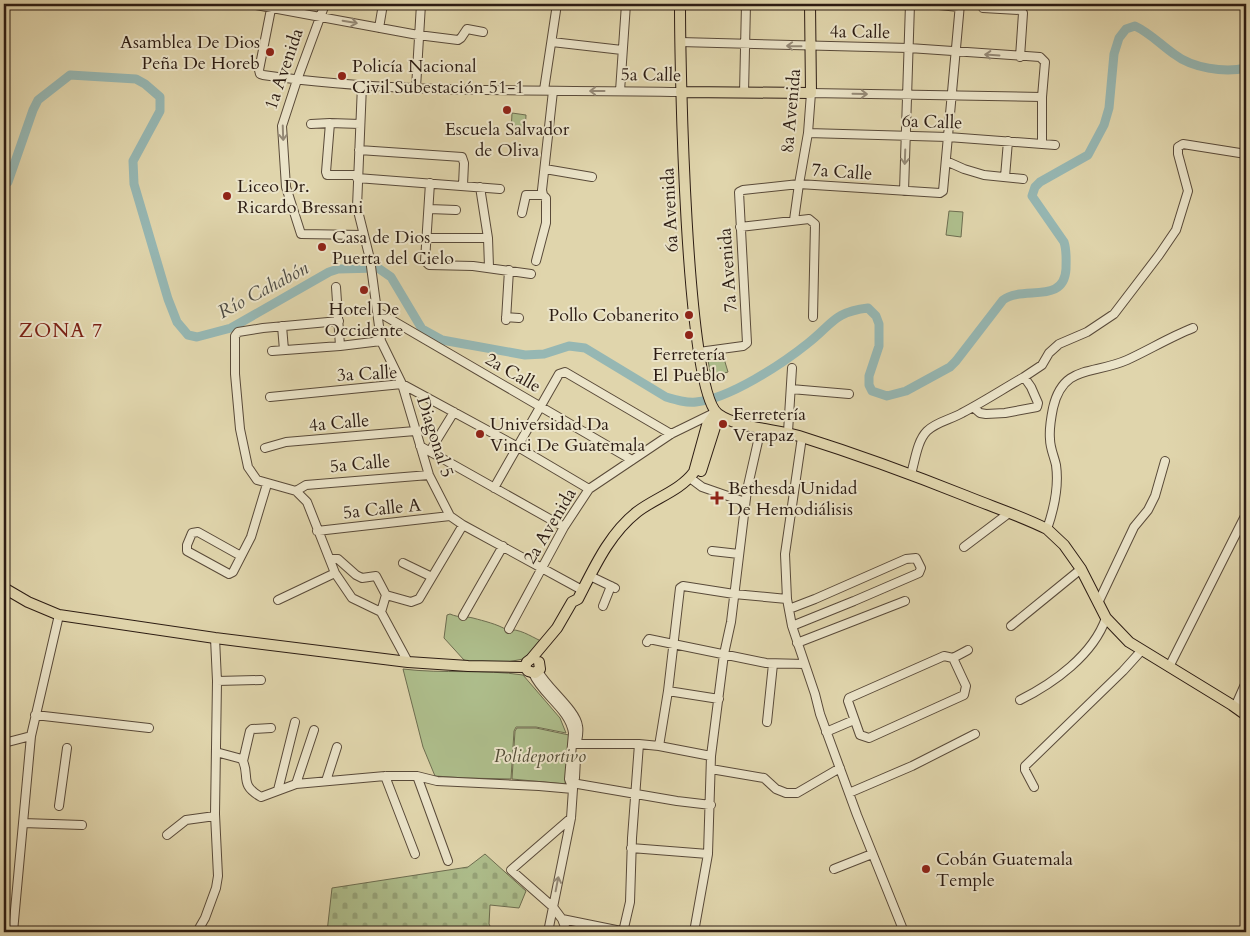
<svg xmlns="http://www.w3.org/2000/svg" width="1250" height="936" font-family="Cardo,serif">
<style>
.green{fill:#aebe8c;stroke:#6d6d50}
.cemetery{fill:url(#cemetery-stones);stroke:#6d6d50}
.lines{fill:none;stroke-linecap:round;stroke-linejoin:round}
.river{stroke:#96b7b3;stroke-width:9}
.minor-casing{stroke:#594a39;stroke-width:10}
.major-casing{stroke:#2c1c13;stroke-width:12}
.minor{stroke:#ebe4c9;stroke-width:8}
.major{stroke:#e0d5ac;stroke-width:10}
.oneway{stroke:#958a77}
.poi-dot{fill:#8f2418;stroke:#ebe4c9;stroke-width:2}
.labels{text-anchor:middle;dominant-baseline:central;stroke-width:4;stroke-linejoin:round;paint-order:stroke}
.street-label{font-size:18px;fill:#2c1c13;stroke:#ebe4c9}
.poi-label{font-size:18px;fill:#2c1c13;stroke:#ebe4c9;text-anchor:start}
.park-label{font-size:18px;font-style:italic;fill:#534d37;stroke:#ebe4c9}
.water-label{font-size:19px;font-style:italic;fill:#4c4a43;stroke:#ebe4c9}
.quarter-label{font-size:20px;letter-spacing:1px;fill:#7a1f14;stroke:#ebe4c9}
</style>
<defs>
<pattern id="cemetery-stones" width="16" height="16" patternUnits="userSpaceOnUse" patternTransform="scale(1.25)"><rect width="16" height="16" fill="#aebe8c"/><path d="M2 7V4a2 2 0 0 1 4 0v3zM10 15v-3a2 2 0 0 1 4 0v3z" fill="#96a378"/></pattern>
</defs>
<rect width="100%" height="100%" fill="#e0d5ac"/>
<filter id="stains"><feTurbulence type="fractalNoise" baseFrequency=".004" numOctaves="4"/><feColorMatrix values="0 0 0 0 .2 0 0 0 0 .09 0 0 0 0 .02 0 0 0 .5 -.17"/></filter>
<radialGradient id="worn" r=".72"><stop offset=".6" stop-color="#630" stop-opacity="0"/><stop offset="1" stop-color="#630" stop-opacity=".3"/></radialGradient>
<path class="green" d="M512,113L526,115L525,134L511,133Z
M949,211L963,212L961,237L946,235Z
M722,352L728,372L711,377L707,355Z
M450,614C459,618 465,616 473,618C484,621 497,624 507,630C519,628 530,636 541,641L523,659L502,663L471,662L464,660L444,638L447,615Z
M403,669C443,674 484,669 523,675L560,718L566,733L536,727H516L514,731L511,779L465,778L435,776L423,747Z
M517,728H536L569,735L565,784L512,779L515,731Z"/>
<path class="cemetery" d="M485,854L526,891L519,908L490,905L489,924L493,932H327L332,888L468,867Z"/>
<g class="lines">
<path class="river" d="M4,182H8L33,110L38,100L70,75L136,79L145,84L160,97V111L133,161L134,184L168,299L177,322L188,335L197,337L231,328L329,272L338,269L378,268L391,277L422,329L442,340L525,355L544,354L569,346L585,348L666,397C676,400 686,403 696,402C729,399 782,364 807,344C832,325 833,312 868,308L876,316L879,324V346L869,376V385L872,391L887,396L906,391L950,367L956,361L1003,300C1023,285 1064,305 1066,269C1066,259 1067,251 1064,242L1032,196L1035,187L1040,182L1088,155L1104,125L1109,108L1114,54L1119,38L1126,29L1135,26C1150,33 1161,45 1174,54C1192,68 1224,73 1246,68"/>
<defs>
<path id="minor" d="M250,4L418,35L458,40L461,38L467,29L483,32
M272,4L259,70L260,74L263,75C401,95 542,89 681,92
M325,4L297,80L282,126L286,187L301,234L363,235
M929,4L959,7
M983,8L1020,10L1023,13L1020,57
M379,28L383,4
M552,42L622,50
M680,42L909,48L1040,57L1045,62L1042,97V143
M362,85L357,207L370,259L381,341L402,384L429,475L450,516L463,525L582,590
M416,88L421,4
M544,90L557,4
M620,91L626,4
M744,93L746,4
M311,124L330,123
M808,133L948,137L1055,145
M359,150L462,157L464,163L463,185
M946,161L964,169L984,175L1023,179
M545,169L592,177
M357,175H327L326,172L330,123L360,124
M1005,177L1008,141
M357,178L500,189
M430,183L425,261L429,265L473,266L531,274
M480,187L488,238L489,267
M904,191L910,4
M429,209L456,210
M522,213L526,195H543
M794,220L799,184L808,133L811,93L1042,97
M740,227L809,219L815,224L813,317
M427,238H488
M536,261L546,223V198L543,195L542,190L553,91
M336,287L340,346
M378,312L632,460
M506,317L519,318
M506,320L509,270
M339,321L263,328L238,332L235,336V374L240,429L248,467L257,480L296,491L307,502L335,573L352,598L381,612L408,662
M282,326L284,350
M272,351L340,346L381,341
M699,352L743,346L747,343L739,192L743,190L799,184L940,193L943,191L960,4
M1024,377L1042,365L1049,353L1059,344L1087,332L1114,314L1159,255L1176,230L1188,191L1178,154V147L1183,144L1246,154
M791,389L849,394
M270,397L402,384L518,447L589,489
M788,432L792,368
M802,437L785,554L787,599L792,626L815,694L820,714L857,815L904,932
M420,446L564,527
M265,448L286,442L415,431
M430,451L454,412
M911,474C915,461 917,441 927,431C936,422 952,419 962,413C983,402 1003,389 1024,377L1031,387L1038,403L1037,407L1005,413L986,414L980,413L973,407
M690,478L702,487L745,502
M494,488L559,374L565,372L671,434
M296,491L306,485L429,475
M1047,529C1054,509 1059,486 1056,465C1054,456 1050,448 1050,439C1049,429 1051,418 1053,408C1063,364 1093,375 1127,360C1149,350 1170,337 1193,328
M317,531L450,516
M964,547L1009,513
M712,551L739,554
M241,556L198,532L192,533L187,545V551L229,574L233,572L251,537L267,484
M330,559H338L356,575L362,578L376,576L386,595
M403,563L432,577
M590,576L615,588
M278,600L335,573
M1098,603L1134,527L1148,510L1155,496L1165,461
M603,606L611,586
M789,609L815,599L906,559L916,558L921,568L919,573L854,601L792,626
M381,612L386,595L411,602L419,599L463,525
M463,616L503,546
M1011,626L1081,569
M509,629L564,527L589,489L671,434L716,412
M647,642L649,639L766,663L804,664
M797,643L905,601
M944,656L953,658L966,686L964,695L869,738L860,735L848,701L849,698Z
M953,658L968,650
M1169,667L1246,514
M538,671C547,688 576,710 578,726C579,731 578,737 577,742
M533,673C542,695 570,709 573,733L569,779L573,789L571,818L548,932
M217,681L261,680
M668,691L719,699
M1020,700C1054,683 1093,655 1106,618
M1235,707L1246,682
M35,715L149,728
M767,722L773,664
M826,732L854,720
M4,743L31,736
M572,744H639L659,746L711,756
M659,746L668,691L680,588L683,586L734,594L787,599
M216,752L242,759C251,776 238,784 261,797L296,784L385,776H417L437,781L539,786L573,789
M243,761L250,731L252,729L271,728
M711,769L764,778L776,789L786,793H797L840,768
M385,776L415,854
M417,776L448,861
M326,781L337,747
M572,783L677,801L711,805
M572,783L575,778L576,758
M296,784L314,730
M1034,787L1025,770V766L1123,671L1142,650
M278,790L295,722
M849,793L912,766L975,734
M59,806L67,748
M571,818L511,870L553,907L562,919L626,932
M23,823L82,825
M167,835L186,820L215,816
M631,848L708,854
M834,869L872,854
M562,919L567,932
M13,932L31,736L59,615
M197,932L205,918L216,888L218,876L215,814L217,681L215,638
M623,932L630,902L632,838L639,744
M694,932L708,854L711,756L724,654L731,622L747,490L761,428"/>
<path id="major" d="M680,4C680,60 685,389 718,414C737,428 776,429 799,436C856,454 911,474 966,496C993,507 1021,516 1047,529L1064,545L1081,569L1106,618L1129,642L1232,705L1246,715
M681,92L811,93L810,4
M701,471L715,427L716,413
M4,588L28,602L59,615L215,638L408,662L468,666L525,667
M525,667L527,662L531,659L557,628L572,602L578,599C594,568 609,534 637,512C655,498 680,491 694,472L707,425L716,412
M525,667L528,671L535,673L540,669L539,662"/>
</defs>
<use href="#minor" class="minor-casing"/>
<use href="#major" class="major-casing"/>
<use href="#minor" class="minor"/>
<use href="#major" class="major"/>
</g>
<defs><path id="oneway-shaft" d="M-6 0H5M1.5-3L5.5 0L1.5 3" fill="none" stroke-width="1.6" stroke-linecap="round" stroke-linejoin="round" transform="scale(1.25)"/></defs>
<g class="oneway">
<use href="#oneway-shaft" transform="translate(350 22) rotate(10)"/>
<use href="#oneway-shaft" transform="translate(794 46) rotate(-179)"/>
<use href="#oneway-shaft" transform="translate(992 55) rotate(-176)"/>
<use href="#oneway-shaft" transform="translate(597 91) rotate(180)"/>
<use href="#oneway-shaft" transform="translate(860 94) rotate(1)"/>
<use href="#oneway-shaft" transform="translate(283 133) rotate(88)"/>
<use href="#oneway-shaft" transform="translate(905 157) rotate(92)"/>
<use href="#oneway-shaft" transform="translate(557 884) rotate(-79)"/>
</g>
<g class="poi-dot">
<circle cx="270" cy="52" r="5"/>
<circle cx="342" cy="76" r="5"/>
<circle cx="507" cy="110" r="5"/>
<circle cx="227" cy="196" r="5"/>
<circle cx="322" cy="247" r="5"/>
<circle cx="364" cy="290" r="5"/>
<circle cx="689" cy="315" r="5"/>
<circle cx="689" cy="335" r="5"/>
<circle cx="723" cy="424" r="5"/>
<circle cx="480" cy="434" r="5"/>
<path d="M714.5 490.5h5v5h5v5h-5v5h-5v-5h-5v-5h5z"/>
<circle cx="926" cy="869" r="5"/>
</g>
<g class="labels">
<g class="street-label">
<text transform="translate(860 32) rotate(1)">4a Calle</text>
<text transform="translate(284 69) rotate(-71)">1a Avenida</text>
<text transform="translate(651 75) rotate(1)">5a Calle</text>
<text transform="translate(791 111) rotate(-85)">8a Avenida</text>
<text transform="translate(932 122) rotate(2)">6a Calle</text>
<text transform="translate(842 172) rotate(4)">7a Calle</text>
<text transform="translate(670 210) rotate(-93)">6a Avenida</text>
<text transform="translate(728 270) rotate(-94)">7a Avenida</text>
<text transform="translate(513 373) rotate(30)">2a Calle</text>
<text transform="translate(367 374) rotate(-3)">3a Calle</text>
<text transform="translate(339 423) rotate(-5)">4a Calle</text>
<text transform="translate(435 437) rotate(72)">Diagonal 5</text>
<text transform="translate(360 464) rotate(-5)">5a Calle</text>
<text transform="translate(382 509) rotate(-6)">5a Calle A</text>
<text transform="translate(550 526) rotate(-59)">2a Avenida</text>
</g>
<g class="poi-label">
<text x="260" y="42" text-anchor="end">Asamblea De Dios<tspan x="260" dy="21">Peña De Horeb</tspan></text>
<text x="352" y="66">Policía Nacional<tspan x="352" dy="21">Civil Subestación 51-1</tspan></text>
<text x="507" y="129" text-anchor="middle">Escuela Salvador<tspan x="507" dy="21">de Oliva</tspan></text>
<text x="237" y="186">Liceo Dr.<tspan x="237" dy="21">Ricardo Bressani</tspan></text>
<text x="332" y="237">Casa de Dios<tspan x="332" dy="21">Puerta del Cielo</tspan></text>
<text x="364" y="309" text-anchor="middle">Hotel De<tspan x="364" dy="21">Occidente</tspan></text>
<text x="679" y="315" text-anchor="end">Pollo Cobanerito</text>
<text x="689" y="354" text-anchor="middle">Ferretería<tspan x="689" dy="21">El Pueblo</tspan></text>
<text x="733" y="414">Ferretería<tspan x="733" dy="21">Verapaz</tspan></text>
<text x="490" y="424">Universidad Da<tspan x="490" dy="21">Vinci De Guatemala</tspan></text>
<text x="728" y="488">Bethesda Unidad<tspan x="728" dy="21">De Hemodiálisis</tspan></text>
<text x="936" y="859">Cobán Guatemala<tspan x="936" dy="21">Temple</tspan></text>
</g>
<g class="park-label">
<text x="540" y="756">Polideportivo</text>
</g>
<g class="water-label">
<text transform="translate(263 290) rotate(-28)">Río Cahabón</text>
</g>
<g class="quarter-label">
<text x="61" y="330">ZONA 7</text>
</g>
</g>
<rect width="1250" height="936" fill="none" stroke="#e0d5ac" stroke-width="20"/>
<rect x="5" y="5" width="1240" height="926" fill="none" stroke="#2c1c13" stroke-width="2.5"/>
<rect x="10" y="10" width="1230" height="916" fill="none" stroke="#2c1c13"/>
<rect width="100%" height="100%" filter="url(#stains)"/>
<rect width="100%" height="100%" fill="url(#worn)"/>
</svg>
